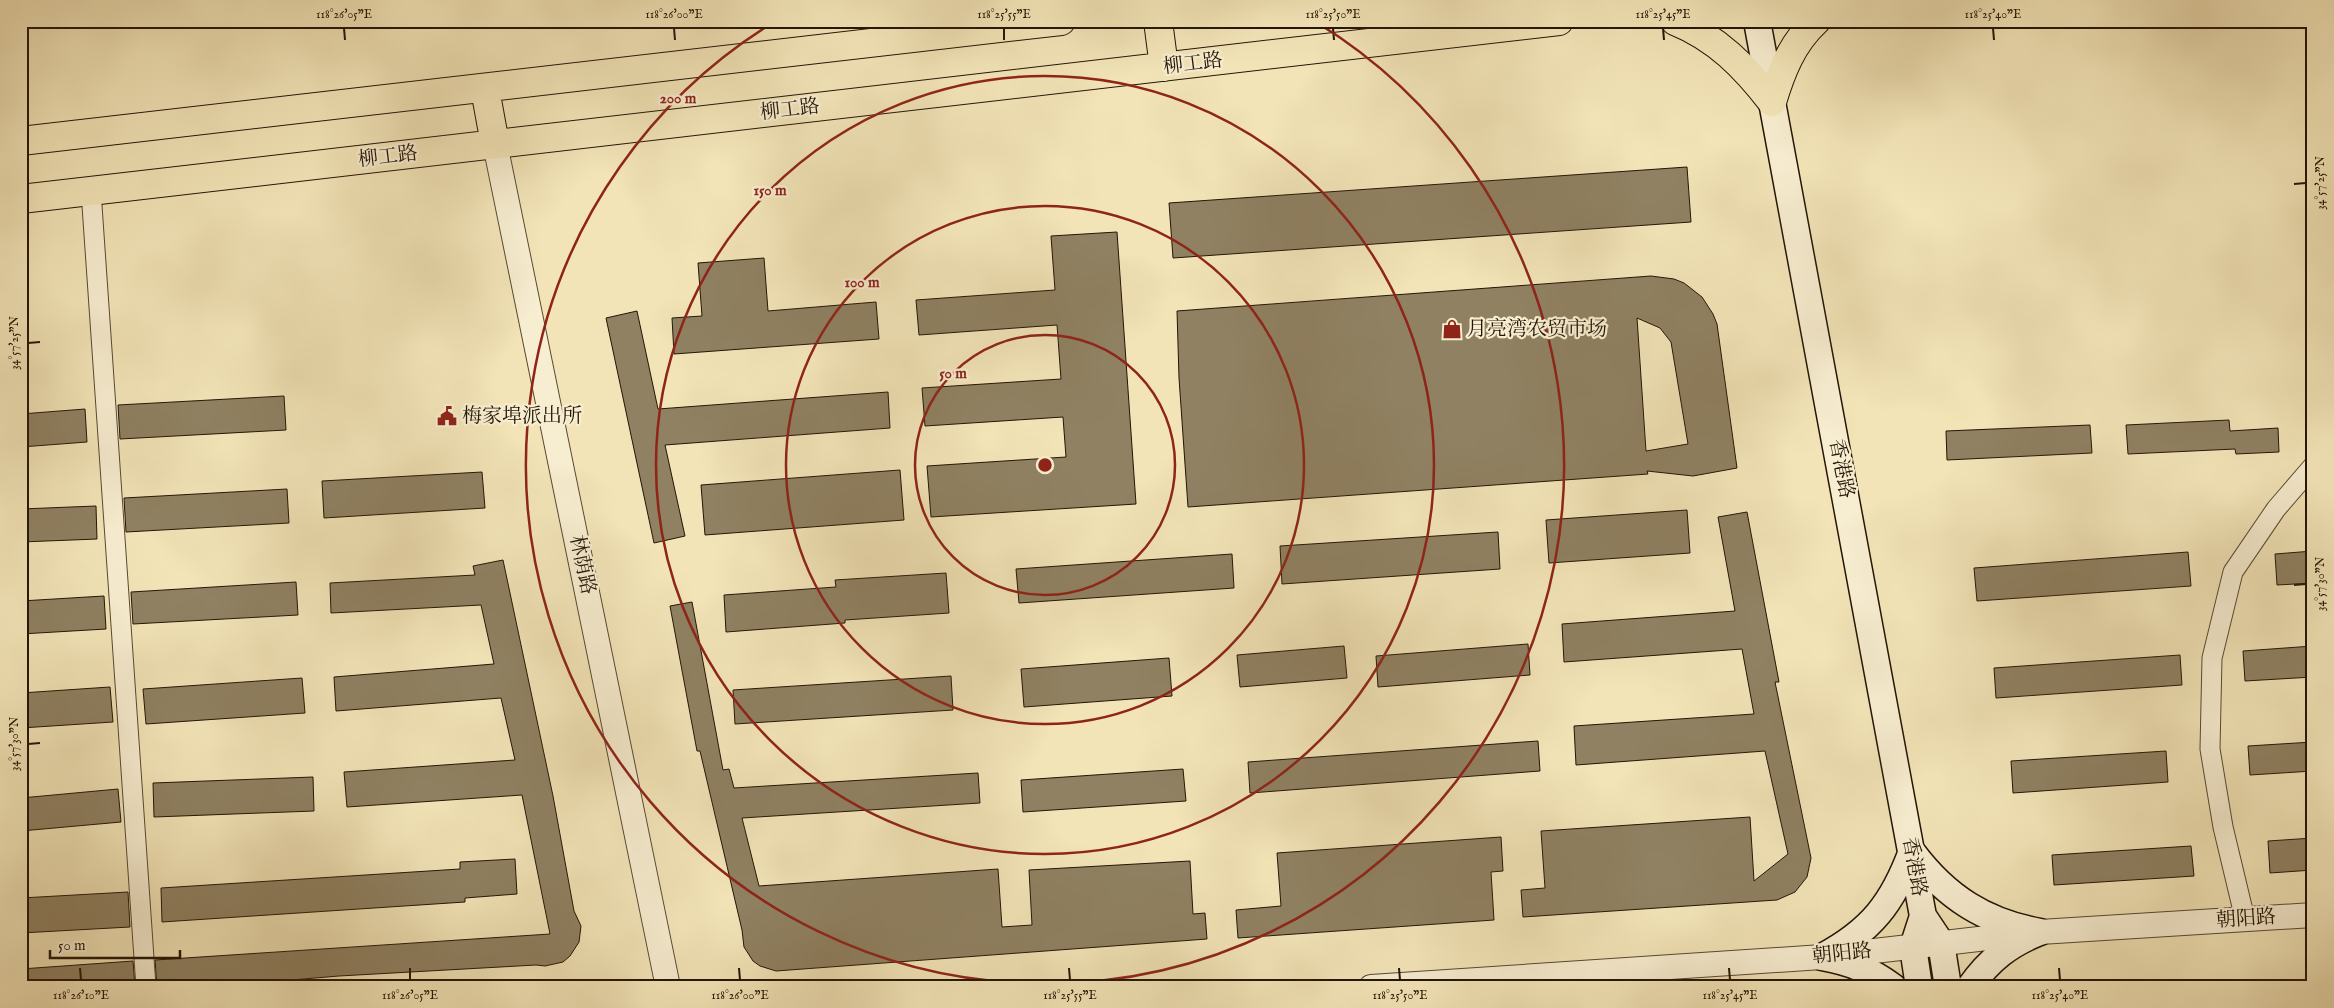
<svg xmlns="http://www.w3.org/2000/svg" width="2334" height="1008" font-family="'IM FELL English','Noto Serif SC',serif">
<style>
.building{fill:#8f8162;stroke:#241506;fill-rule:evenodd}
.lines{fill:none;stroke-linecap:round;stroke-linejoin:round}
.minor-casing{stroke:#584932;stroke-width:21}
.tertiary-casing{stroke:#584932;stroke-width:26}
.secondary-casing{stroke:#241506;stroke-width:29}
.primary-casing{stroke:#241506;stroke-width:30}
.minor{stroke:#f7edd0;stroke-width:19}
.tertiary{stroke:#f7edd0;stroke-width:24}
.secondary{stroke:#f7edd0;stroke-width:26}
.primary{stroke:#f2e4b7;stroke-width:28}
.ticks{fill:none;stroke:#241506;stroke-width:2}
.ring{fill:none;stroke:#8f2418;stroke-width:2.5}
.labels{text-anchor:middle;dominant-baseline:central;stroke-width:4.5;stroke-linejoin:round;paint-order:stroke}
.street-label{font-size:20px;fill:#241506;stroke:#f7edd0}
.poi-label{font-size:20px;fill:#241506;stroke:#f7edd0;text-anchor:start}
.centre{fill:#8f2418;stroke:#f7edd0;stroke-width:2.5}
.ring-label{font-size:15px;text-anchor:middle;font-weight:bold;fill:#8f2418;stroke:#f7edd0;stroke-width:4.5;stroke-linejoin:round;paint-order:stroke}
.neatline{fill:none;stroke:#241506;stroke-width:2}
.ticks-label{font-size:12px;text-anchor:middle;fill:#241506}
</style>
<rect width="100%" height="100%" fill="#f2e4b7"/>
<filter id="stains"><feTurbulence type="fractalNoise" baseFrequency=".004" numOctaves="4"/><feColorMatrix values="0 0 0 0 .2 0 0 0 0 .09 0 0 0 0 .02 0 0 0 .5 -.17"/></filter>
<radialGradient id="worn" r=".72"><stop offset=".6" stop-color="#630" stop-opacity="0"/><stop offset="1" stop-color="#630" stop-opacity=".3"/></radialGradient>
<path class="building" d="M1687,167L1691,222L1173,258L1169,203Z
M1117,232L1136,504L931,517L927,466L1066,457L1063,417L925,426L922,388L1061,379L1057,325L919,335L916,300L1055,290L1051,236Z
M764,258L768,311L876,302L879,339L674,354L672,318L702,316L698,263Z
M1651,276L1674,279L1684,283L1702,297L1713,314L1717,324L1737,468L1693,476L1647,471L1648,474L1188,507L1179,378L1177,311ZM1637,318L1660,328L1671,342L1688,444L1646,451Z
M637,311L658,409L888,392L890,428L665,445L685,536L654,543L606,318Z
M284,396L286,430L120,439L118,405Z
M85,409L87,442L21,447V414Z
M2229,420L2230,431L2278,428L2279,452L2236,454L2235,449L2128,454L2126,425Z
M2090,425L2092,453L1947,460L1946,431Z
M900,470L904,520L705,535L701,485Z
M482,472L485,508L324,518L322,481Z
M287,489L289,523L126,532L124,498Z
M96,506L97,539L21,542V509Z
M1687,510L1690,553L1549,563L1546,520Z
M1747,512L1779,682H1775L1811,858L1807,877L1795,892L1777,900L1523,917L1521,890L1545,888L1541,831L1750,817L1754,881L1788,854L1765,751L1576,765L1574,726L1754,714L1742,649L1564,662L1562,624L1735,611L1718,517Z
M1498,532L1500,569L1282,584L1280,546Z
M2313,551V583L2277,585L2275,554Z
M2188,552L2191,586L1977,601L1974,568Z
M1232,554L1234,588L1019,603L1016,569Z
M503,560L553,796L574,911L581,926L579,942L570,956L563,962L545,966L536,965L339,976L209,987H157L155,960L550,934L522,795L347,807L344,772L515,760L501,698L336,711L334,677L494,664L481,605L331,613L330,583L475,575L473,566Z
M946,573L949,613L845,620V623L726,632L724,595L836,587L835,580Z
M296,582L298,615L133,624L131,592Z
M104,596L106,629L21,634V601Z
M692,602L723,770L729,769L734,788L978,773L980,803L742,818L759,886L998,869L1002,927L1032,925L1029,870L1190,861L1193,914L1205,913L1207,939L776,971L760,966L753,961L744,947L742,930L700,751H697L670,606Z
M1528,644L1530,675L1378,687L1376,656Z
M1344,646L1347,678L1240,687L1237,655Z
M2313,646V677L2245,681L2243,651Z
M2180,655L2182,685L1996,698L1994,668Z
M1169,658L1172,696L1024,707L1021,669Z
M951,676L953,710L735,724L733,690Z
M302,678L305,713L146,724L143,689Z
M110,687L113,722L21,728V693Z
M1538,741L1540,771L1250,793L1248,762Z
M2313,742V771L2250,775L2248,746Z
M2166,751L2168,782L2013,793L2011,761Z
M1183,769L1186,801L1023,812L1021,780Z
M313,777L314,811L154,817L153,783Z
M118,789L121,822L21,831V798Z
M1501,837L1503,871L1491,872L1494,920L1238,938L1236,910L1281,906L1277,853Z
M2313,838V870L2270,873L2268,841Z
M2191,846L2194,876L2054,885L2052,855Z
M515,859L517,894L465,898V902L162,922L161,888L460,869V862Z
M128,892L130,927L21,933V898Z
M133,961L135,987H21V969Z"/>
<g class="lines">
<defs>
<path id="minor" d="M91,191L146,987
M2245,919L2223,827L2210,749L2212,658L2233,572L2276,509L2313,466"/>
<path id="tertiary" d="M495,144L668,987
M1371,987L1822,957L2040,932L2313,915"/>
<path id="secondary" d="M1757,21L1923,916L1941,943L1948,987
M1913,853C1946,897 1985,922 2040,932
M1822,957C1871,931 1893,903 1912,851
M1822,957C1850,962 1870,970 1893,987
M1919,987L1913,947L1923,916
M1970,987C1989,960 2009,944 2040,932"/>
<path id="primary" d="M1158,21L1164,67
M1675,21C1717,38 1745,67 1772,102
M485,89L495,144
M1772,102C1781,72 1792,43 1816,21
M21,141L1061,21
M21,199L1559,21"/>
</defs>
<use href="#minor" class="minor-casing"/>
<use href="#tertiary" class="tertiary-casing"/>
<use href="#secondary" class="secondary-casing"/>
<use href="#primary" class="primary-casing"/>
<use href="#minor" class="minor"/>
<use href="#tertiary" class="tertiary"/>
<use href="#secondary" class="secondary"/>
<use href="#primary" class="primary"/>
</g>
<path class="ticks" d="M344,28L345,40M674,28L675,40M1004,28V40M1333,28L1334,40M1663,28L1664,40M1993,28L1994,40M2294,184L2306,183M28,343L40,342M2294,585L2306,584M28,744L40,743M80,968L81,980M410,968V980M739,968L740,980M1069,968L1070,980M1399,968L1400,980M1729,968L1730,980M2059,968L2060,980"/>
<g class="ring">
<circle cx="1045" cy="465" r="130"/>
<circle cx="1045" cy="465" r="259"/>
<circle cx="1045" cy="465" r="389"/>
<path d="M1316 22A519 519 0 1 1 774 22"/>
</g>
<defs>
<symbol id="shop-bare" viewBox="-9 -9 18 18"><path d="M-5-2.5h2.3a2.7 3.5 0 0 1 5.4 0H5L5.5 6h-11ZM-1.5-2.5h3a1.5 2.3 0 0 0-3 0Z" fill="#8f2418" stroke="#f7edd0" stroke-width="2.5" paint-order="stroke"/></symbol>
<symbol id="civic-bare" viewBox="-9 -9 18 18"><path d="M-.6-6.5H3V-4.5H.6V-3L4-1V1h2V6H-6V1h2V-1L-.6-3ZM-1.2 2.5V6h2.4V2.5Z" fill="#8f2418" stroke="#f7edd0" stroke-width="2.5" paint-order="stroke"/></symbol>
</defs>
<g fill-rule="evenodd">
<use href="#shop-bare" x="1438" y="315" width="28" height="28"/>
<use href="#civic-bare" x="433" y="402" width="28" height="28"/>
</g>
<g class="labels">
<g class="street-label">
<text transform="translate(1193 64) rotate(-7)">柳工路</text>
<text transform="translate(790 110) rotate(-7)">柳工路</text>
<text transform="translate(388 157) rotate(-7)">柳工路</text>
<text transform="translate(1841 469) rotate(79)">香港路</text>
<text transform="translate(582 565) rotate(78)">林荫路</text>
<text transform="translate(1914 867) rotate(80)">香港路</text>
<text transform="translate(2246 919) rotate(-4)">朝阳路</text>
<text transform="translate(1842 954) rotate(-6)">朝阳路</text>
</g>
<g class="poi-label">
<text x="1467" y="329">月亮湾农贸市场</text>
<text x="462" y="416">梅家埠派出所</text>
</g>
</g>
<circle cx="1045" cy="465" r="8" class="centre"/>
<g class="ring-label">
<text x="678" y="103">200 m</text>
<text x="770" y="195">150 m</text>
<text x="862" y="287">100 m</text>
<text x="953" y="378">50 m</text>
</g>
<rect width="2334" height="1008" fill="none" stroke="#f2e4b7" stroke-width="55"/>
<path d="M50 950v8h130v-8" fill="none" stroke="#241506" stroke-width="2.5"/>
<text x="58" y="950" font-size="15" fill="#241506" stroke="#f7edd0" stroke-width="4" paint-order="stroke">50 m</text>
<rect x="28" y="28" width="2278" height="952" class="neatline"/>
<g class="ticks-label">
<text x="344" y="18">118°26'05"E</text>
<text x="674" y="18">118°26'00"E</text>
<text x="1004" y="18">118°25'55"E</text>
<text x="1333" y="18">118°25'50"E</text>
<text x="1663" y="18">118°25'45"E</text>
<text x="1993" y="18">118°25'40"E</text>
<text transform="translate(2320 183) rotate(-90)" y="4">34°57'25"N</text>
<text transform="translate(14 343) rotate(-90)" y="4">34°57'25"N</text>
<text transform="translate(2320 584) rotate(-90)" y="4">34°57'30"N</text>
<text transform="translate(14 744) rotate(-90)" y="4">34°57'30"N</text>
<text x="81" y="999">118°26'10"E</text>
<text x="410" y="999">118°26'05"E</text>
<text x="740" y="999">118°26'00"E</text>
<text x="1070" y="999">118°25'55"E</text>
<text x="1400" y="999">118°25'50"E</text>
<text x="1730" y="999">118°25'45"E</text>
<text x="2060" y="999">118°25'40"E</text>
</g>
<rect width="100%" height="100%" filter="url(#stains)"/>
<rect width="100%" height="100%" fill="url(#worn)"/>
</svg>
